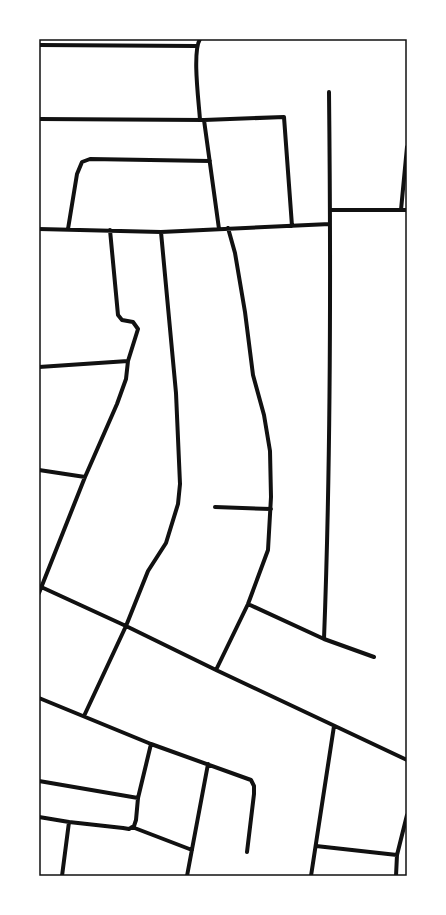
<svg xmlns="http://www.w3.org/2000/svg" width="446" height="915" font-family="Karla,sans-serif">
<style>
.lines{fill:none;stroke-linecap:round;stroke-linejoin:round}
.minor{stroke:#111;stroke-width:4}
.neatline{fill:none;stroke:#111;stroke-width:1.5}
</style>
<rect width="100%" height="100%" fill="#fff"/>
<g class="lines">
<path class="minor" d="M200,39C192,52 199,103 200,120
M39,45L196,46
M39,119L204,120L284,117L292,226
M204,120L219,229
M330,210H407
M401,210L407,147
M39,229L161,232L330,224
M68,229L77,174L82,162L90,159L210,161
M110,230L118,315L122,320L133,322L138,329L128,361
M39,367L128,361L126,379L117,404L85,477L39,593
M39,470L85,477
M215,507L271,509
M39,586L126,626L216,670L407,760
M248,604L324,639L374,657
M324,639C331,457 331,274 329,92
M216,670L248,604L268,550L271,497L270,451L264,415L253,375L245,312L235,253L228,228
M39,698L151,744L251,780L254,786V794L247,852
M84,716L126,626L148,571L166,543L178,504L180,484L176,393L161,232
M39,781L138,798
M39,817L69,822
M132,827L192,850
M316,846L397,855
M62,876L69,822L123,828L129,829L134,826L136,820L138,798L151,744
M187,876L208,764
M311,876L334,726
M396,876L397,855L407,815"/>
</g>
<rect width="446" height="915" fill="none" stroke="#ffffff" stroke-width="80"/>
<rect x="40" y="40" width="366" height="835" class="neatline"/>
</svg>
